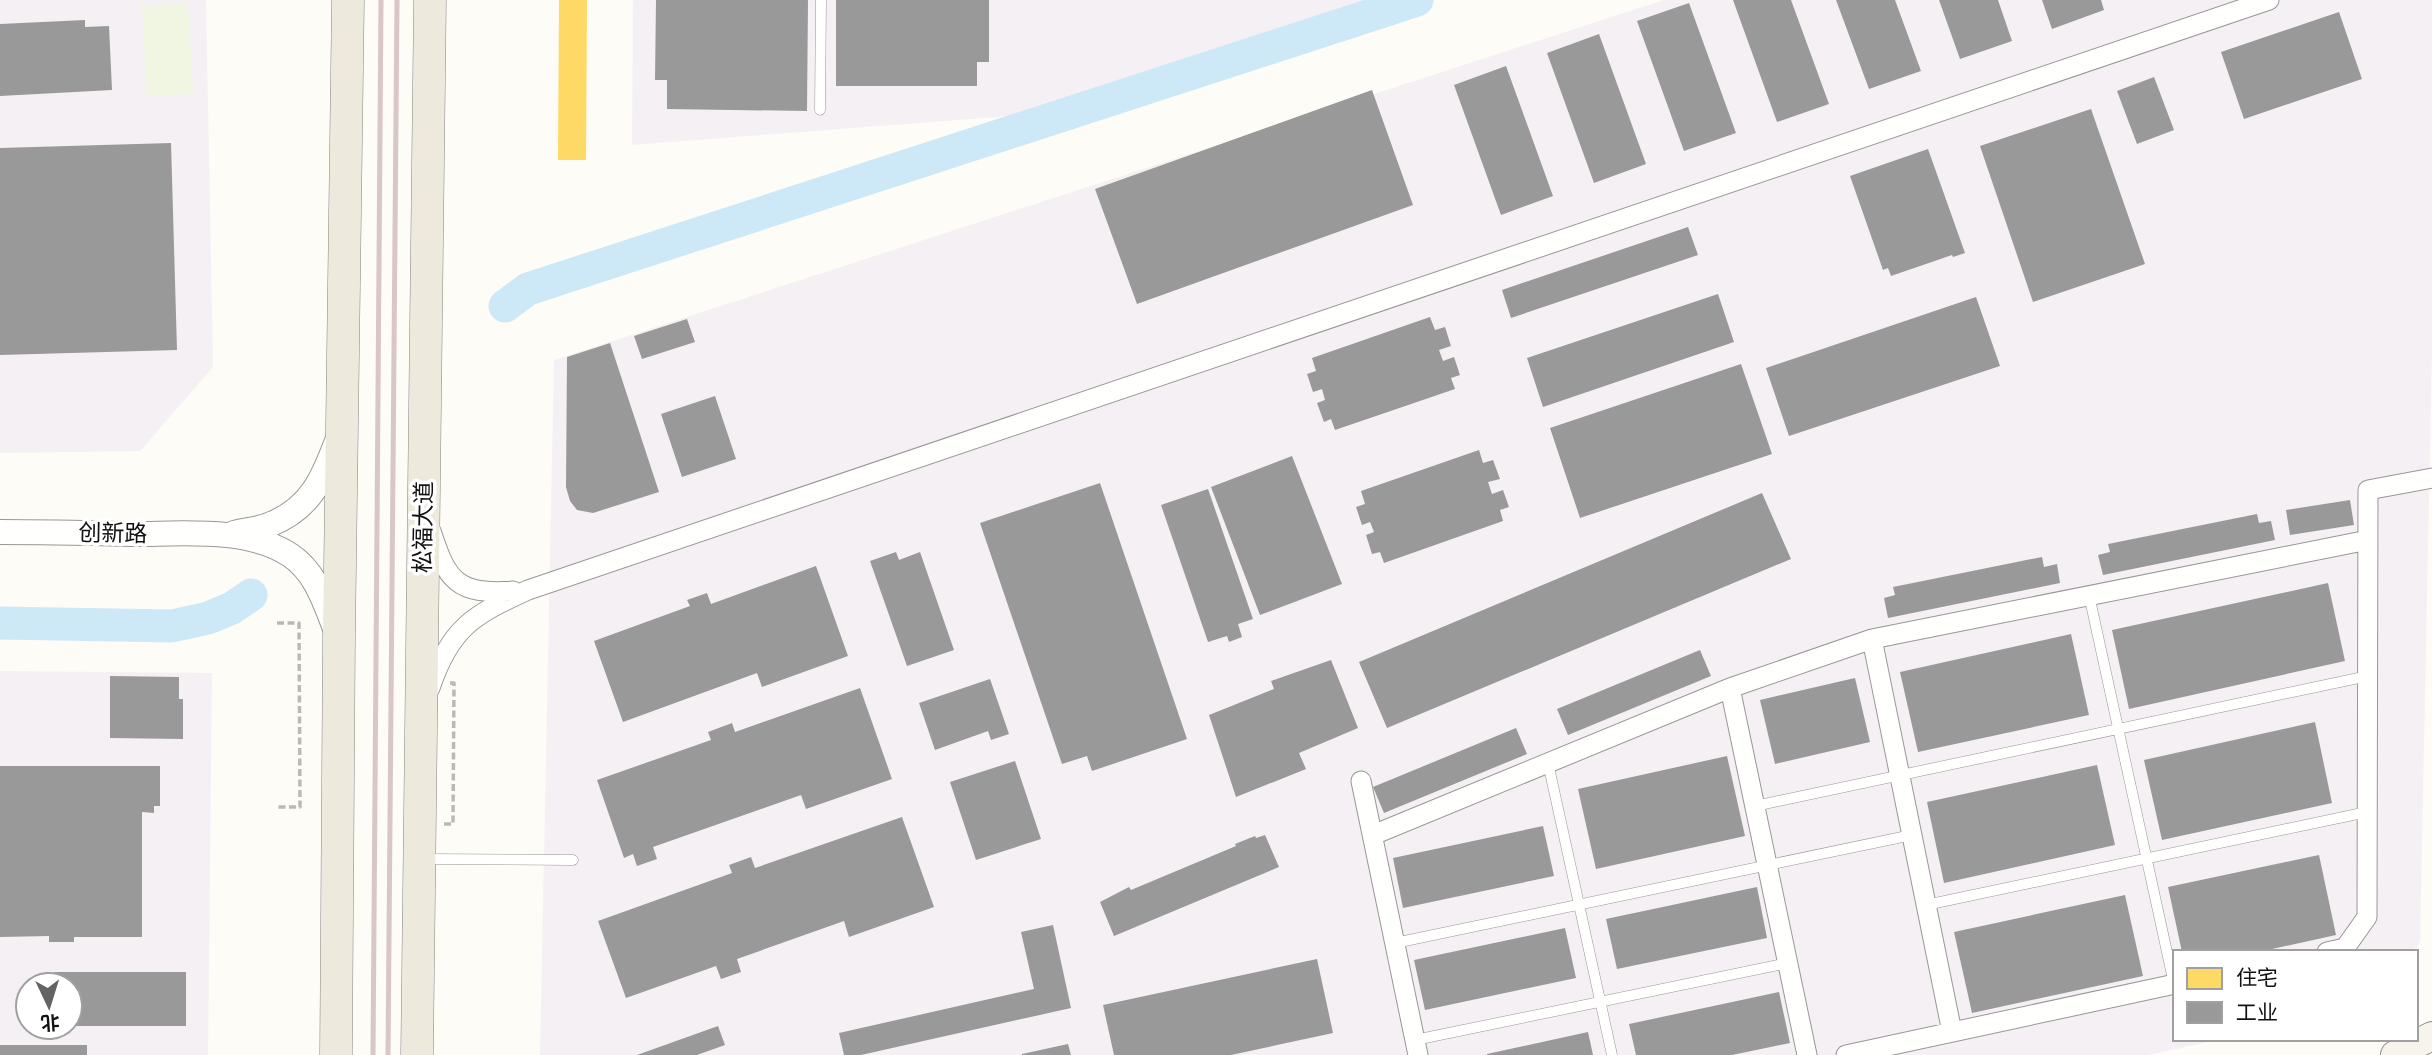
<svg xmlns="http://www.w3.org/2000/svg" width="2432" height="1055" font-family="Bitter,'Noto Sans SC',serif">
<style>
.industrial{fill:#f5f0f3;fill-rule:evenodd}
.pitch{fill:#f0f6e1}
.homes{fill:#ffd966}
.industry{fill:#999}
.lines{fill:none;stroke-linecap:round;stroke-linejoin:round}
.river{stroke:#cde8f7;stroke-width:33}
.service-casing{stroke:#979795;stroke-width:11}
.minor-casing{stroke:#979795;stroke-width:21}
.tertiary-casing{stroke:#979795;stroke-width:26}
.secondary-casing{stroke:#8e8d8b;stroke-width:30}
.primary-casing{stroke:#858482;stroke-width:33}
.path{stroke:#b9b9b8;stroke-width:3.5;stroke-dasharray:7 3.5;stroke-linecap:butt}
.service{stroke:#fffffe;stroke-width:10}
.minor{stroke:#fffffe;stroke-width:19}
.tertiary{stroke:#fffffe;stroke-width:24}
.secondary{stroke:#f6f4eb;stroke-width:28}
.primary{stroke:#ede9dc;stroke-width:32}
.rail{stroke:#d9c6c7;stroke-width:5}
.labels{text-anchor:middle;dominant-baseline:central;stroke-width:7;stroke-linejoin:round;paint-order:stroke}
.street-label{font-size:23px;fill:#111;stroke:#fff}
</style>
<rect width="100%" height="100%" fill="#fdfcf7"/>
<path class="industrial" d="M0,0H206L213,367L140,451L0,453Z
M633,0H1364L1010,116L632,145Z
M1664,0H2432V349L2420,942L2412,952H2175V1039H2221L2149,1055H540L554,360Z
M0,671L212,673L208,1055H0ZM28,985H70V1027H28Z"/>
<path class="pitch" d="M188,3L193,94L147,96L142,6Z"/>
<path class="homes" d="M559,0H587L586,160H558Z"/>
<path class="industry" d="M656,0H808L807,111L667,109V80H655Z
M836,0H989V62H977V86H836Z
M1733,0H1791L1829,104L1777,122Z
M1836,0H1895L1921,71L1869,89Z
M1939,0H1998L2012,41L1960,59Z
M2042,0H2101L2104,10L2052,29Z
M1689,3L1736,133L1684,151L1637,21Z
M2339,12L2362,79L2244,119L2221,52Z
M85,20V27L109,26L112,90L0,96V24Z
M1599,34L1646,164L1594,183L1547,53Z
M1506,66L1553,196L1501,215L1454,85Z
M2154,77L2174,130L2137,144L2117,91Z
M1372,90L1413,205L1137,304L1095,189Z
M2091,109L2145,264L2033,302L1980,146Z
M171,143L177,350L0,355V148Z
M1928,149L1965,253L1953,257L1952,255L1891,276L1888,268L1883,270L1850,176Z
M1688,227L1698,255L1511,318L1502,290Z
M1718,294L1734,342L1543,407L1527,358Z
M1976,297L2000,366L1789,436L1766,368Z
M1430,317L1435,330L1445,327L1451,346L1439,350L1443,361L1454,357L1460,375L1451,378L1455,389L1335,430L1331,419L1324,422L1317,403L1325,400L1322,389L1313,392L1307,374L1316,371L1312,358Z
M687,319L695,342L642,359L634,336Z
M610,343L659,492L593,513L577,510L570,501L566,487L567,357Z
M1741,364L1772,454L1580,518L1550,428Z
M715,396L736,459L682,477L661,414Z
M1479,450L1483,463L1493,460L1500,479L1488,482L1492,494L1503,490L1509,507L1500,510L1503,521L1384,563L1380,552L1372,554L1366,535L1374,532L1370,522L1362,525L1356,507L1365,504L1361,491Z
M1292,456L1342,584L1260,615L1211,487Z
M1100,483L1187,739L1092,771L1087,756L1062,764L980,523Z
M1208,489L1253,619L1238,624L1242,637L1229,642L1227,636L1208,642L1161,505Z
M1762,493L1791,559L1387,728L1359,662Z
M2350,500L2354,525L2290,535L2286,510Z
M2257,514L2259,523L2271,521L2275,540L2103,575L2098,555L2110,552L2108,544Z
M896,552L899,560L920,552L954,650L907,666L870,561Z
M2042,557L2044,567L2057,564L2060,583L1888,618L1884,598L1895,595L1893,587Z
M816,566L848,656L762,687L757,673L623,722L594,641L690,606L687,600L707,593L711,604Z
M2328,583L2345,661L2129,709L2112,630Z
M2071,634L2089,715L1918,752L1900,672Z
M1700,650L1711,676L1568,735L1557,709Z
M1331,660L1358,728L1299,753L1306,769L1236,797L1209,715L1274,689L1271,681Z
M110,676L179,677V699H183V739L110,738Z
M1855,678L1870,742L1775,764L1760,700Z
M990,679L1009,734L991,740L988,731L935,750L919,703Z
M860,688L892,779L806,809L801,795L653,847L657,859L637,866L633,854L624,858L597,780L711,740L708,732L732,723L735,732Z
M2315,722L2332,803L2162,840L2144,760Z
M1516,728L1527,754L1384,813L1373,787Z
M1727,756L1745,836L1596,869L1578,789Z
M1015,761L1041,839L976,860L950,782Z
M2097,765L2115,845L1944,883L1927,802Z
M0,766H160V806H154V813L142,812V937H74V942H49V936L0,937Z
M902,817L934,907L849,937L844,921L737,959L741,972L721,979L716,966L626,998L598,921L732,873L729,865L751,857L755,868Z
M1543,826L1554,876L1403,908L1393,858Z
M1265,835L1279,867L1114,936L1100,902L1129,887L1131,890L1236,846L1235,844L1255,836L1256,838Z
M2319,855L2336,935L2258,952H2182L2168,887Z
M1757,887L1767,938L1617,969L1606,919Z
M2125,895L2143,976L1972,1013L1954,932Z
M1053,925L1071,1008L861,1055H844L839,1033L1034,989L1021,932Z
M1565,928L1576,978L1425,1010L1414,960Z
M1317,959L1333,1033L1231,1055H1114L1103,1005Z
M54,972H186V1026H70V985H54Z
M1779,992L1790,1043L1732,1055H1636L1629,1024Z
M718,1026L725,1045L697,1055H637Z
M1588,1032L1593,1055H1487V1054Z
M1068,1044L1071,1055H1022V1054Z
M0,1045H87V1055H0Z"/>
<g class="lines">
<path class="river" d="M505,306L528,289L1417,0
M0,623L172,626L208,618L232,608L251,595"/>
<defs>
<path id="service" d="M820,110L821,0
M2089,595L2174,984
M1548,763L1612,1055
M1755,806L2368,676
M424,859L573,860
M1926,905L2367,812
M1395,943L1912,835
M1415,1040L1788,963"/>
<path id="minor" d="M431,531C447,581 457,595 513,591
M1872,639L1952,1032
M430,688C450,628 473,615 528,590L2269,0
M1730,688L1807,1055
M1361,781L1418,1055
M1373,835L1730,688L1872,639L2368,540
M2327,952L2345,948L2367,917L2368,490L2432,478
M1846,1055L2175,984"/>
<path id="tertiary" d="M0,532C44,532 89,533 133,534C182,534 248,527 290,555C316,572 325,603 336,631
M234,533C246,530 260,529 271,524C311,508 323,478 337,441"/>
<path id="secondary" d="M2395,1055L2432,1036"/>
<path id="primary" d="M336,1055L339,638L348,0
M417,1055L430,0"/>
</defs>
<use href="#service" class="service-casing"/>
<use href="#minor" class="minor-casing"/>
<use href="#tertiary" class="tertiary-casing"/>
<use href="#secondary" class="secondary-casing"/>
<use href="#primary" class="primary-casing"/>
<path class="path" d="M277,623H299L300,807H278
M444,824H453L454,683H450"/>
<use href="#service" class="service"/>
<use href="#minor" class="minor"/>
<use href="#tertiary" class="tertiary"/>
<use href="#secondary" class="secondary"/>
<use href="#primary" class="primary"/>
<path class="rail" d="M373,1055L381,0
M388,1055L397,0"/>
</g>
<g class="labels">
<g class="street-label">
<text transform="translate(423 527) rotate(-89)">松福大道</text>
<text transform="translate(113 533) rotate(1)">创新路</text>
</g>
</g>
<rect x="2173" y="950" width="245" height="91" fill="#ffffff" stroke="#a0a0a0" stroke-width="2"/>
<rect x="2187" y="968" width="35" height="21" fill="#ffd966" stroke="#a0a0a0" stroke-width="2"/>
<text x="2236" y="985" font-size="21" fill="#111111">住宅</text>
<rect x="2187" y="1002" width="35" height="21" fill="#999999" stroke="#a0a0a0" stroke-width="2"/>
<text x="2236" y="1020" font-size="21" fill="#111111">工业</text>
<g transform="translate(49 1006) rotate(176)"><circle r="33" fill="#ffffff" stroke="#a0a0a0" stroke-width="2"/>
<path d="M0-5L12 26L0 18L-12 26Z" fill="#646362"/>
<text y="-10" font-size="19" font-weight="bold" text-anchor="middle" fill="#111111">北</text>
</g>
</svg>
